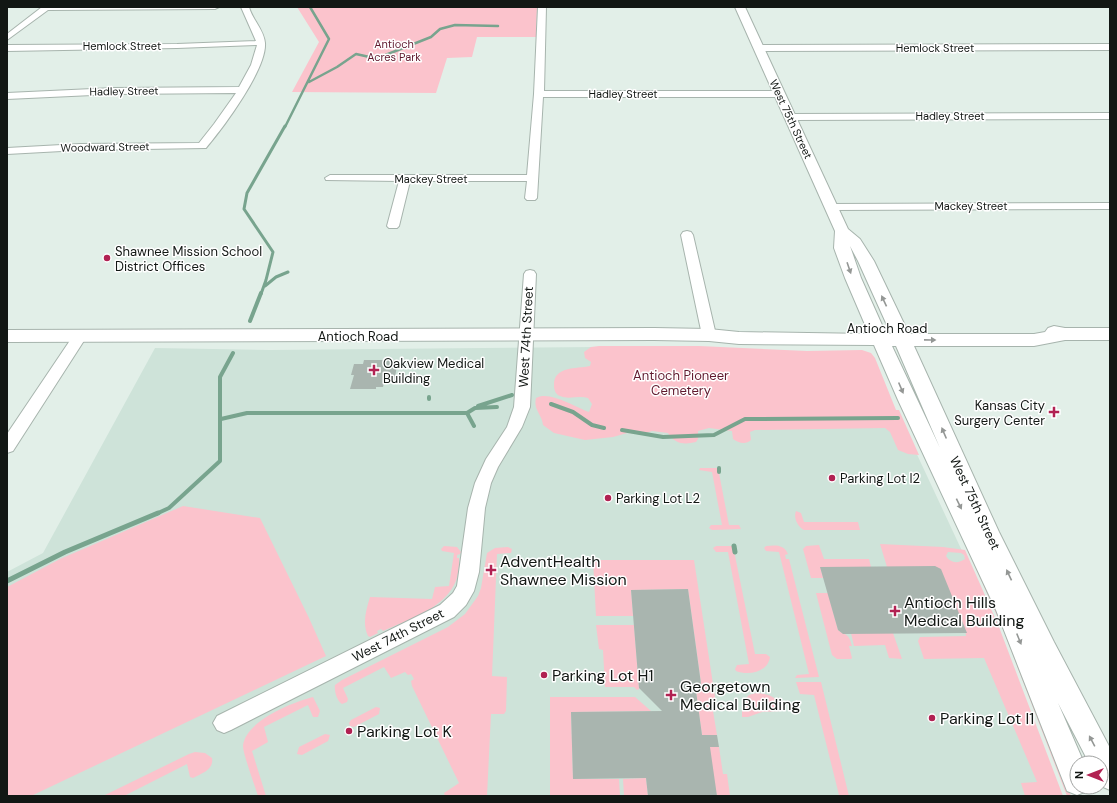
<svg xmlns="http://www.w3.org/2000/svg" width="1117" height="803" font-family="'DM Sans',sans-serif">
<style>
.built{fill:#cee3d9}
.green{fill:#fbc3cc;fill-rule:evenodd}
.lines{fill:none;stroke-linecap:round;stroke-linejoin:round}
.stream-far3{stroke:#78a48e;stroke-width:2.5}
.stream-far2{stroke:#78a48e;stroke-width:3}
.stream-far1{stroke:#78a48e;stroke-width:4}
.stream{stroke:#78a48e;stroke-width:5}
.building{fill:#a9b5af}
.minor-casing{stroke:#a7b4ad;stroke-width:2}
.major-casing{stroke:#a7b4ad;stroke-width:2}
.minor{fill:#fff;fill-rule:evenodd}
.major{fill:#fff;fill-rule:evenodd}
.oneway{fill:#949795}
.poi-dot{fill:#b12152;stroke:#fff;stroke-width:1.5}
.labels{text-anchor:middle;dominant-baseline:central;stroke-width:3;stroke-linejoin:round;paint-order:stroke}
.far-park-label{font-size:11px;fill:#60192e;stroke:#fff}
.far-street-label{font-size:11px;fill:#121714;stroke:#fff}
.poi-label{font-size:13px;fill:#121714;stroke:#fff;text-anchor:start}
.street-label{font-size:13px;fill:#121714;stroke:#fff}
.park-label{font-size:13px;fill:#60192e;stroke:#fff}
.near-poi-label{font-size:16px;fill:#121714;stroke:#fff;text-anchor:start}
</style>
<rect width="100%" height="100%" fill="#e2efe8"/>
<path class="built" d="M598,347L899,416L970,568L1055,796H7V572L43,553L155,348L270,350Z"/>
<path class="green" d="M297,7H537L536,37H477L472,57L447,58L436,93L292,92L319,42Z
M599,346H699L807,351L862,350L871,353L875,358L896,410H899L919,455L908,454L898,450L890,432L885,428L755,430L750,432L751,440C746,445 738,443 733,439L732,431L709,428L698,431V439L696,442C684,445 675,444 668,433L652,431L643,434L627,433L613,437L585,440L554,433L543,425C542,414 533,410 536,398C549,390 575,407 589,412L592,404L588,398C579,395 569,400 560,396C556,395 554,390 554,386C553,366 576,369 590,366L591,362L585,358L584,352L591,347Z
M700,468H718L729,525H739L741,529L712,530L709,528L711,525H722L712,472L699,470Z
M183,506L260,518L309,618L326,656L31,796H7V587L60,559Z
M796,511L801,513L804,522H858L860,530H804C798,527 793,518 796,511Z
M880,544L943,547L965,550L999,627L1063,796H1025L1021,783L1037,782L984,658L924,659L918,641L920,637L966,636L965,629L887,567ZM948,552L961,553L964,555L965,559C958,564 950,563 946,556Z
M819,545L824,559H869L871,567H825L821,570L823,578H811L803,549L806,546Z
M444,546L457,547L461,552L460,554L457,555V558H459V561C459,568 458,578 454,585C441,610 407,620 383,631L381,629L377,631L378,633L370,637L368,636C362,624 366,610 370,597L432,599L435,587L449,586L454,553L442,551L441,549Z
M716,546H733L755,654H766L770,657C768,672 749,676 736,671L735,669L737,665L749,664L728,552H716L713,548Z
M766,546C775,545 784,544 788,554L785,555L786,559H789L819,677L795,678L797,675L809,674L779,552L766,551L764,548Z
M508,547L512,549L511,553L497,554L492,676L507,677L506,711L504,714H491L487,796H445L444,793L459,783L412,686L411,681L414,679L411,674L408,675L405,672L391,678L384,667L343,688L348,699L347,702L342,704C337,701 334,691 335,685L342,680L448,627L465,614L478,596L481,588L487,553L495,548Z
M969,553L972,555L1027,680L1071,796H1067L1002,627Z
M593,560H694L717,710L713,711L717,735H702L696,691L702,690L688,589L631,590L633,616H596Z
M816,593H828L838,630C847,636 849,634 852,646H849L852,658L851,659H837L832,655Z
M596,625H634L639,689L637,690L634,687H605L603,650L599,649Z
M851,633H893L902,659L889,658L885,645L854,646Z
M796,682H821L849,796H822L839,795L814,695L800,694Z
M756,693C767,693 782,698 781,711L762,712L748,717H742V702L749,695Z
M313,697L320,711L318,717H313L308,705L264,727L268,742L252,751L266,796H258C255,786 243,754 243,746C245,721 293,702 313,697Z
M550,697H635L651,711L571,712L573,779H619L620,796H550Z
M376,707L380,708L379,714L354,727L350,726L349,723L351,720Z
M325,734L330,735L328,741L302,755L297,754L299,747Z
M704,747H719L723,774H727L730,796H717Z
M195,752L205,753L212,758C214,770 202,773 193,778L190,777L187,764L124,796H103L189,754Z
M646,778L648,796H624L623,779Z"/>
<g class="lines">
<path class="stream-far3" d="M309,82L337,67L356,54L374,58L383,56L431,37L440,29L455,25L498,26
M285,127L329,39L310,7"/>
<path class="stream-far2" d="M265,286L276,277L288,272
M261,294L266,280L273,252L244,209L247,193L285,126"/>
<path class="stream-far1" d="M250,321L261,293
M429,397V399
M551,404L573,412L592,425L604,428
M478,406L512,395
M467,413L474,426
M221,419L247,413H467L475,408L497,407
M622,430L663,437L714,435L745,419L898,418
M719,468V472
M156,514L169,508L220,461V377L233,353"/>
<path class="stream" d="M734,546L735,552
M7,581L65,552L158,513"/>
</g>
<path class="building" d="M364,360H398L394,383H384L383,387H376V389H350L354,375H351L354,364H363Z
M935,566L941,569L967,633L843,634L838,630L820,567Z
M688,589L702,691H696L702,735H717L719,747H710L717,796H648L646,778L573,779L571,712L662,711L639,688L631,590Z"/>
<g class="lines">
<defs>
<path id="minor" d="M219,7L215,9L48,10L7,40V34L42,7Z
M241,7H249C252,19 264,30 265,43C267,69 223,128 206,148L80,150L7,154V148L80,144L199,143L214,124L236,93L114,94L7,99V93L114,88L239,87L251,65L257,45L177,48L7,51V45L177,44L256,41Z
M538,7H546L544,91H779L784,94L779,97H543L537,198L535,200H527L525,198L527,181H410L399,226L397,228H389L387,226L399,181L326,180L325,178L330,175H527L534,94Z
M1110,44V50L759,51L755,48L759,45Z
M1110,113V119L790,120L785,117L790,114Z
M1110,203V209L831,210L827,209L825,207L827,205L831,204Z
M687,231L691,232L693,235L716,335L714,338L709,339L704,338L702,335L681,235L683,232Z
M530,270L534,271L536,274L530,407L522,427L498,467L491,483L485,508L479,572L474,591L466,605L454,617L231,730L224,733L217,730L213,723L217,716L440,605L453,593L457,586L468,508L475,483L486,459L507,427L514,407L524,274L526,271Z
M80,332L85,333L87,336L13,451L7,453V434L75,333Z"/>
<path id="major" d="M735,7H745L848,229L860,239L874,261L909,334H1034L1045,332L1048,328L1054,326L1065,328H1110V340H1065L1034,346H914L999,532L1054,642L1110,748V790L1101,786V763H1089L1058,703L1084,763H1077V787H1089L1087,791L1077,795L1067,791L996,610L898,400L874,345L739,344L709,341L654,340L7,342V330L654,328L709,329L739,332L869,334L845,278L834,248L835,231ZM850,246L858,261L891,334H886L861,278ZM892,346H896L940,448Z"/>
</defs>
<use href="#minor" class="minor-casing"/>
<use href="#major" class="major-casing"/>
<use href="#minor" class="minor"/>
<use href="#major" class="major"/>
</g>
<defs><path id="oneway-solid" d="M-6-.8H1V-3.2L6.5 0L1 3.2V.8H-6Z"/></defs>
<g class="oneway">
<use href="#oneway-solid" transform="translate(849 268) rotate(71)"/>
<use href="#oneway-solid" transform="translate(884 301) rotate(-115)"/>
<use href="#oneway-solid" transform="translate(930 340) rotate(1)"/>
<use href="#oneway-solid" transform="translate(901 388) rotate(67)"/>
<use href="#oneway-solid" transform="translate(944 433) rotate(-113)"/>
<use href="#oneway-solid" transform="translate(959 504) rotate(64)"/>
<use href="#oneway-solid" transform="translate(1009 575) rotate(-115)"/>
<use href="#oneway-solid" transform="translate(1019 639) rotate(68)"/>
<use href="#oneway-solid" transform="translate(1092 741) rotate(-118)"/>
</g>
<g class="poi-dot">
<circle cx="107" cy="258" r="4"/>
<path d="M372 364h4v4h4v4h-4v4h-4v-4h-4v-4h4z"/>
<path d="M1052 406h4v4h4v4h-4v4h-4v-4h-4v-4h4z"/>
<circle cx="832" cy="478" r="4"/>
<circle cx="608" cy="498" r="4"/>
<path d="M489 564h4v4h4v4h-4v4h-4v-4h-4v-4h4z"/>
<path d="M893 605h4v4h4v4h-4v4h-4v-4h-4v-4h4z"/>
<circle cx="544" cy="675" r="4"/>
<path d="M669 689h4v4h4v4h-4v4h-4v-4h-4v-4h4z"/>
<circle cx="932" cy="718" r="4"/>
<circle cx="349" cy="731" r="4"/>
</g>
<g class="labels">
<g class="far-park-label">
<text x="394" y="44">Antioch<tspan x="394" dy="13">Acres Park</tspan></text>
</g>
<g class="far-street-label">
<text x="122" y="46">Hemlock Street</text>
<text x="935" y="48">Hemlock Street</text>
<text transform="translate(124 91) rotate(-1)">Hadley Street</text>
<text x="623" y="94">Hadley Street</text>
<text x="950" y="116">Hadley Street</text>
<text transform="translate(791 119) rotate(65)">West 75th Street</text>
<text transform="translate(105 147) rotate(-1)">Woodward Street</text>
<text x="431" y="179">Mackey Street</text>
<text x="971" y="206">Mackey Street</text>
</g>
<g class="poi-label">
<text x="115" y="251">Shawnee Mission School<tspan x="115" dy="15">District Offices</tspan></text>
<text x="383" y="363">Oakview Medical<tspan x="383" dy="15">Building</tspan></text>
<text x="1045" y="405" text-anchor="end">Kansas City<tspan x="1045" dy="15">Surgery Center</tspan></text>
<text x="840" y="478">Parking Lot I2</text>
<text x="616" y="498">Parking Lot L2</text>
</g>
<g class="street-label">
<text x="887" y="328">Antioch Road</text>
<text x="358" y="336">Antioch Road</text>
<text transform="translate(526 337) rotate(-87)">West 74th Street</text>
<text transform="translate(975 503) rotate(65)">West 75th Street</text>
<text transform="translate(398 635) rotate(-27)">West 74th Street</text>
</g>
<g class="park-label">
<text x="681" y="375">Antioch Pioneer<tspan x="681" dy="15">Cemetery</tspan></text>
</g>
<g class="near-poi-label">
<text x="500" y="561">AdventHealth<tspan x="500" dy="18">Shawnee Mission</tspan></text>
<text x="904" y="602">Antioch Hills<tspan x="904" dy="18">Medical Building</tspan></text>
<text x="552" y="675">Parking Lot H1</text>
<text x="680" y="686">Georgetown<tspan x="680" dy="18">Medical Building</tspan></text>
<text x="940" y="718">Parking Lot I1</text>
<text x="357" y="731">Parking Lot K</text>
</g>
</g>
<rect width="1117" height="803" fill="none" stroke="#121714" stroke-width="16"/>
<g transform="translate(1089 775) rotate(270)"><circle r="19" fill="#ffffff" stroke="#a0a2a1"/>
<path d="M0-3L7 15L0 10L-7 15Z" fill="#b12152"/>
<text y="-6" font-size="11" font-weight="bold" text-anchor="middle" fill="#121714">N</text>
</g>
</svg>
